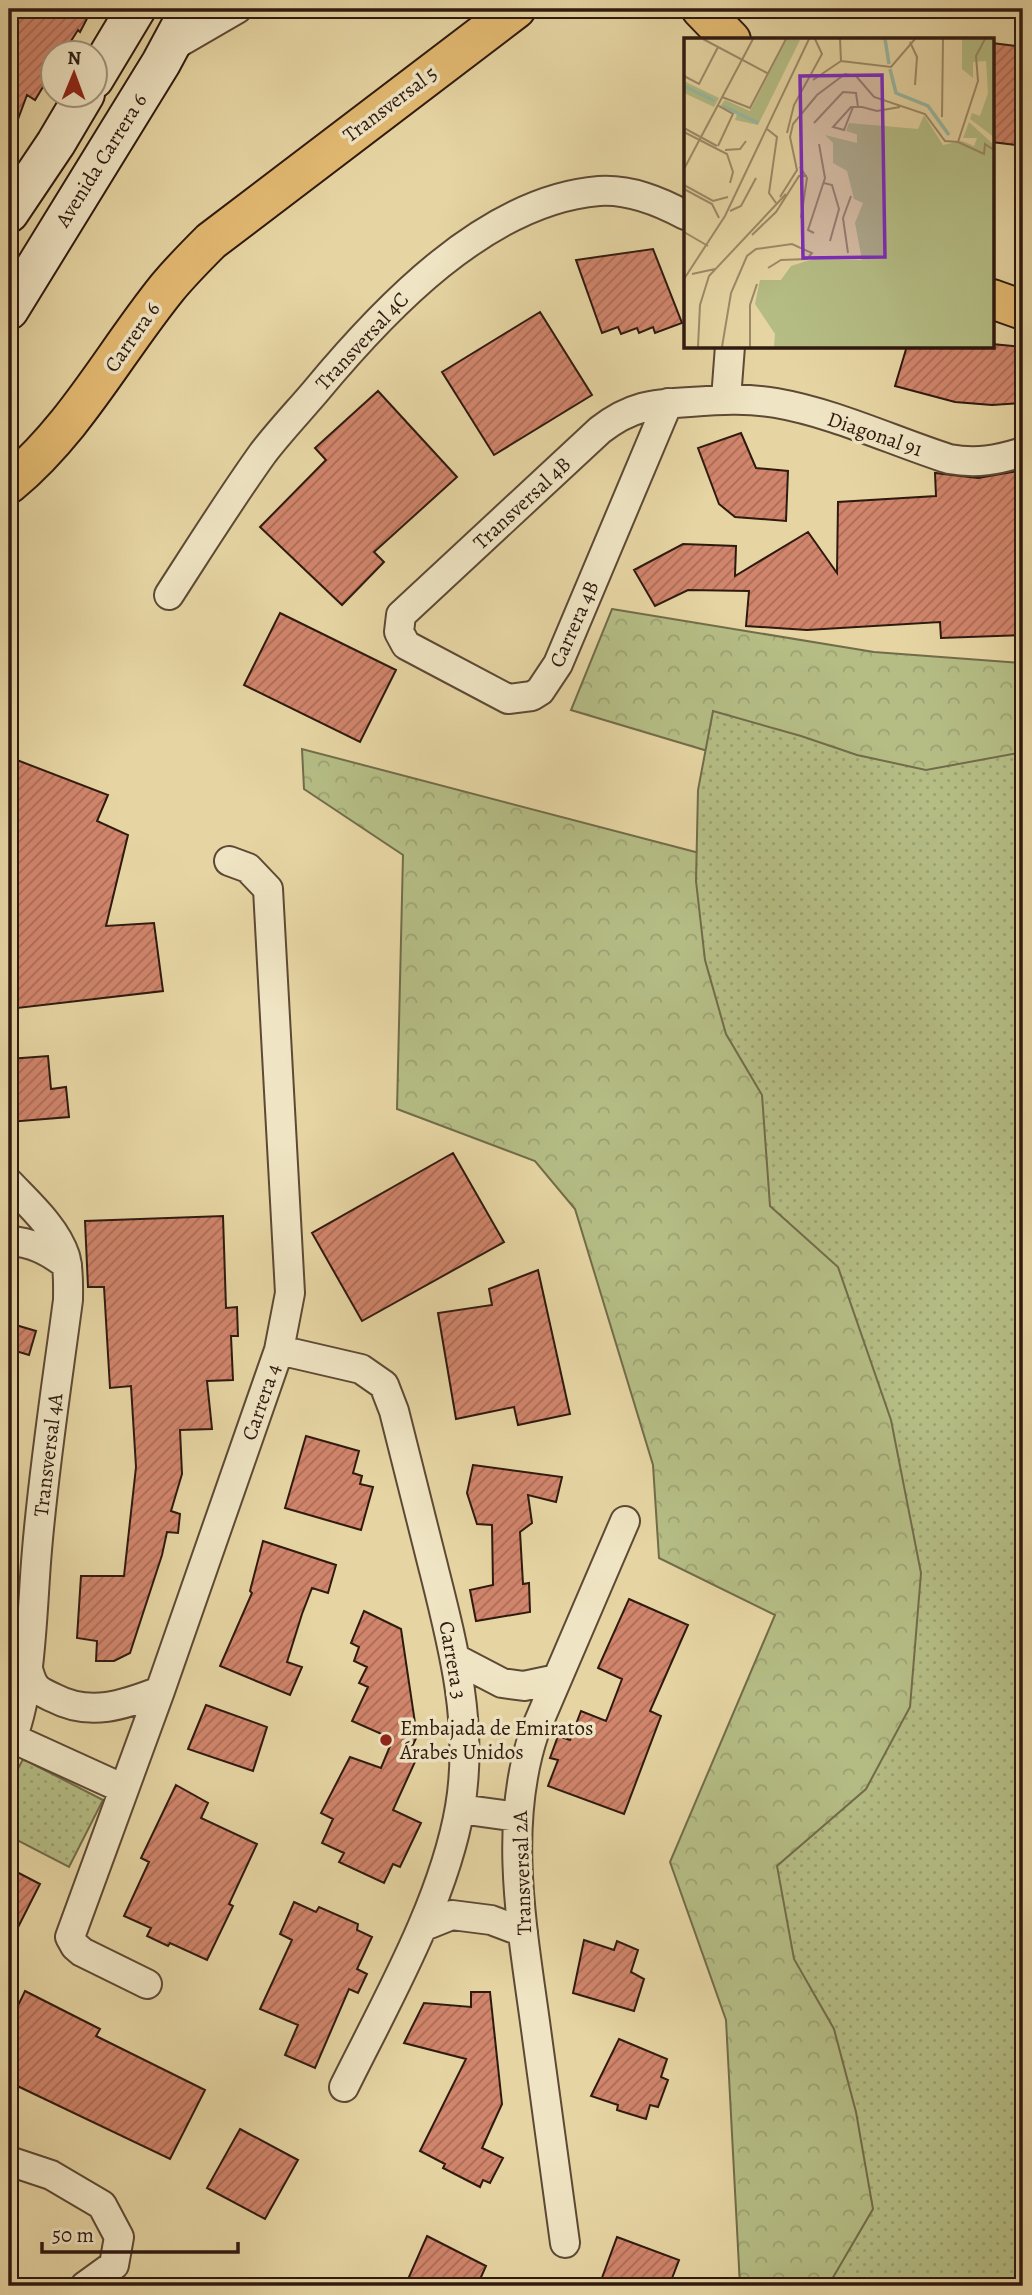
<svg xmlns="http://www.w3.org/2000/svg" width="1032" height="2295" font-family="Alegreya,serif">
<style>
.forest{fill:url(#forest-crowns);stroke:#726c4a;stroke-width:2}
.park{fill:url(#park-dots);stroke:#726c4a;stroke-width:2}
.building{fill:url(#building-hatch);stroke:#2f1a10;stroke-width:2}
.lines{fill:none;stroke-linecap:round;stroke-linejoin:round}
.minor-casing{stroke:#5d4935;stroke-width:32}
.secondary-casing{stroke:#2f1a10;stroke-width:42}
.primary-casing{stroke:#2f1a10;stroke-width:42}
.minor{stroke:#efe4c3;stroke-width:28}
.secondary{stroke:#efe4c3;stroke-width:38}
.primary{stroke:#e3ba72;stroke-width:38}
.poi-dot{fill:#8f2418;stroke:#efe4c3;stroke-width:2.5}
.labels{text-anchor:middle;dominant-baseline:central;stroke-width:7;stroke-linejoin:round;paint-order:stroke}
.street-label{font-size:21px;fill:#2f1a10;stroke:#efe4c3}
.poi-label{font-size:21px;fill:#2f1a10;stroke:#efe4c3;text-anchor:start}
.inset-river{fill:none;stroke:#97b9a3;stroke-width:3.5}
.inset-road{fill:none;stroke:#9d8a68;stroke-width:2}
.view{fill:#7b2cbf;fill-opacity:0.15;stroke:#7b2cbf;stroke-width:3.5}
.inset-edge{fill:none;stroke:#2f1a10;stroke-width:3.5}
</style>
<defs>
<pattern id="forest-crowns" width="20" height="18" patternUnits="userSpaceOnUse" patternTransform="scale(1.75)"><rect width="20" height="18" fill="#b5bd85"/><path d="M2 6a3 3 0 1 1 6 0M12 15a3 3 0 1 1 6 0" fill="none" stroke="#9ca272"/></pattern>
<pattern id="park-dots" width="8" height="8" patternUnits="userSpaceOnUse" patternTransform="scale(1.75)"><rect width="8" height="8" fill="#b5bd85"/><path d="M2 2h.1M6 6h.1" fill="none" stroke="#9ca272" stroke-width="1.8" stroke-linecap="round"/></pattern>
<pattern id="building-hatch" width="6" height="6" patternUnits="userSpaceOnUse" patternTransform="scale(1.75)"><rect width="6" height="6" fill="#d1856c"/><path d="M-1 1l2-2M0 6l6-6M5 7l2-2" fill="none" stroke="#aa6c57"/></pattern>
</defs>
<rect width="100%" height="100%" fill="#e6d5a3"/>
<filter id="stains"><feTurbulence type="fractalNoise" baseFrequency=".00286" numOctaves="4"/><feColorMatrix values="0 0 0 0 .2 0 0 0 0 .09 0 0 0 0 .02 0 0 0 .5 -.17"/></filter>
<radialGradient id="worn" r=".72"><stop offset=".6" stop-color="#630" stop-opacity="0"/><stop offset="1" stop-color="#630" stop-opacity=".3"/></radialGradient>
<path class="forest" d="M612,609L874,652L1023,663V2286H740L726,2020L670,1862L775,1615L659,1558L653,1465L575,1209L535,1161L397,1109L403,855L304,789L302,749L707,855L731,758L571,710Z"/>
<path class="park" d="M713,711L801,736L857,755L926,770L1023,752V2286H828L873,2209L856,2112L834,2029L794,1959L777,1866L866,1789L910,1707L921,1573L891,1420L838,1267L770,1206L762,1095L726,1034L705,960L696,881L698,790Z
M23,1759L103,1800L69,1867L9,1836V1786Z"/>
<path class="building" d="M9,9H92L80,32L78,30L64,52H52V72L35,100L27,95L11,138H9Z
M992,43L1023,47V146L992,142Z
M653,249L682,323L655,333L653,327L639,333L637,328L621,334L618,327L602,333L576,260Z
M540,312L592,395L494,455L442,372Z
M992,344L1023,347V403L992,405L955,402L895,386L907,346H992Z
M378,391L457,477L374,552L384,562L342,605L260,527L326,460L315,448Z
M741,433L756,468L788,471L786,521L735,517L719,504L698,448Z
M1023,470V635L941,638L940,622L807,630L746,626L749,591L688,590L655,606L634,570L683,544L736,546L735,576L808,532L837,573L838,502L936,496L935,473L978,478Z
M280,613L396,670L360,742L244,685Z
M9,757L108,795L97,821L128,835L106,926L154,923L163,991L9,1009Z
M48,1056L51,1089L66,1087L69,1117L9,1122V1059Z
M453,1153L504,1242L362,1321L312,1233Z
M223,1216L226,1308L237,1307L238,1336H231L233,1380L207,1381L212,1429L180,1430L182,1474L171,1511L180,1514L178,1533L167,1532L162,1555L130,1653L114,1661H96L97,1641L77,1638L81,1576H124L136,1467L131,1386L110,1388L104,1287H88L85,1221Z
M538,1270L570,1414L518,1425L514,1407L456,1419L438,1313L492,1305L489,1289Z
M9,1323L36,1331L29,1355L9,1349Z
M306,1436L359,1451L353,1473L362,1476L360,1484L373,1487L361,1530L285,1508Z
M473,1465L562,1477L556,1502L528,1495L532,1523L520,1532L523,1584L529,1583L530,1612L476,1621L470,1590L493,1585L492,1525L477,1524L467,1493Z
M263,1541L336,1565L328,1593L312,1588L302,1614L287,1662L302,1667L290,1695L220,1666L252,1593L250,1591Z
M629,1599L688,1625L650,1711L661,1716L624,1814L548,1786L558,1760L550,1758L558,1736L570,1740L581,1711L606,1721L622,1679L598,1668Z
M364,1611L401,1629L417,1736L411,1749L419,1753L393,1810L421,1823L400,1867L393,1864L384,1883L339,1862L344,1853L322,1843L333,1819L321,1813L350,1757L381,1768L393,1739L352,1721L368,1687L359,1683L367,1667L354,1661L359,1647L351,1643Z
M206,1705L267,1727L253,1771L188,1749Z
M176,1785L208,1803L201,1818L257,1844L229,1904L233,1906L207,1960L170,1943L168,1946L147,1936L151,1928L124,1916L149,1862L141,1858Z
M9,1868L40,1884L9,1945Z
M294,1902L316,1912L319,1907L358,1924L357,1930L372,1937L357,1969L367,1974L358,1993L349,1989L315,2068L285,2055L298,2025L260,2009L292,1940L280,1934Z
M584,1940L614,1950L617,1941L638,1950L631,1972L644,1979L634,2011L573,1993Z
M25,1991L100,2029L96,2036L205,2090L170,2159L9,2082V2024Z
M471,1992H490L502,2104L482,2148L503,2158L490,2183L483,2180L480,2187L443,2168L445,2164L420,2151L466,2059L404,2043L424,2003L471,2007Z
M619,2039L667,2059L661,2077L668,2080L658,2107L650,2105L646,2119L617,2110L618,2105L591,2096Z
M240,2129L298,2160L265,2219L207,2188Z
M427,2236L486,2266L477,2286H405Z
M617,2237L679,2260L669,2286H599Z"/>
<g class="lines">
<defs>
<path id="minor" d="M168,49L237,9
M726,399L730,346
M668,403L558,664L540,691L532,696L508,699L406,645L399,632L401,615L600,430C631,406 652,404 690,402C718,400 748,398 776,403C834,413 893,441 949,459C977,464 997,460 1023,452
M169,595C200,547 230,499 263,453C279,432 298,412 315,392C383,310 486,200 599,191C630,189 659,201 685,215
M9,1183C29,1204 56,1228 65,1256C69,1270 68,1286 68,1300C57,1383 44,1466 37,1550C32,1605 32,1697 9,1745
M9,1241C32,1242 49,1251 67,1265
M279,1350L361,1369L384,1385L394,1411C407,1463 420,1514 433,1566C453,1645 474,1725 460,1807C444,1901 386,2002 344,2087
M456,1659L502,1683L524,1686L557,1679
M27,1666C29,1672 31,1681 35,1686C39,1692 48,1695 54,1698C90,1717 124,1705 160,1691
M12,1738L124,1789
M460,1809L518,1817
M422,1927L452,1915L491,1920L523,1932
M147,1984L82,1952L75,1946L70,1937L160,1691L279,1350L290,1293L268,889L248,868L229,861
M9,2161L51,2175L102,2205L119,2237L114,2265L85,2286
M565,2243C555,2169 545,2096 535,2022C522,1927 503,1826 534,1733L625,1521"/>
<path id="secondary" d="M94,79L136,9
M9,213L56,143L85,94
M9,310L161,63L190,9"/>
<path id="primary" d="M701,9L731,40
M992,299L1023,310
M9,484C76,428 113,355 167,288C181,271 196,256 211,241L516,9"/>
</defs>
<use href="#minor" class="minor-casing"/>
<use href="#secondary" class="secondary-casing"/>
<use href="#primary" class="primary-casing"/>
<use href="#minor" class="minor"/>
<use href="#secondary" class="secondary"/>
<use href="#primary" class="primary"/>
</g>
<circle class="poi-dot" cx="386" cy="1740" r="7"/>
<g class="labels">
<g class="street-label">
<text transform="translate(390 104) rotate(-37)">Transversal 5</text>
<text transform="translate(101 160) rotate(-58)">Avenida Carrera 6</text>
<text transform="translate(132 337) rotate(-55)">Carrera 6</text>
<text transform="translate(362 341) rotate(-47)">Transversal 4C</text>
<text transform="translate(875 434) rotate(19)">Diagonal 91</text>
<text transform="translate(522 503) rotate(-43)">Transversal 4B</text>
<text transform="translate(574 624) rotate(-66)">Carrera 4B</text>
<text transform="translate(261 1402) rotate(-71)">Carrera 4</text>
<text transform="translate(48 1455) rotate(-83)">Transversal 4A</text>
<text transform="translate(453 1660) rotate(80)">Carrera 3</text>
<text transform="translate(522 1873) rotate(-92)">Transversal 2A</text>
</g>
<g class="poi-label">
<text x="400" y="1728">Embajada de Emiratos<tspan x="400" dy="24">Árabes Unidos</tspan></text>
</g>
</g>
<g transform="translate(684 38)">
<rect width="310" height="310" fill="#e6d5a3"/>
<path d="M278,1H310V99L286,81L288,75L296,78L304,55L302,23L289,24V40L278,31ZM240,77L259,107L278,103L290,108L293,100H279L285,84L310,107V309H90L91,296L71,266L76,242H97L107,228L129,221L178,222L171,185L179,165L170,161L163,133L149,125V105L141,97L173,105L175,97L162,93L165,85L234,91Z" fill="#b5bd85"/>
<path d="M103,1L116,2L74,87L51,82L53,76L36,68L41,62L66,73ZM303,1H310V101L298,82L309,59ZM0,43L35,60L30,69L0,55ZM173,93L190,98L209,93L232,96L264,119L310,139V309H99L89,256L108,237L149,233L175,250L193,251L181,237L188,212L180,185L190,172L191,162L173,113Z" fill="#b5bd85"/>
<path class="inset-river" d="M201,1L205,26M206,31L212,55L244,68L265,97M0,48L31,63M39,68L74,85"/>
<path class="inset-road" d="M19,1L85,36M156,1L157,23M226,4L233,19L231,47M157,23L207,29L231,1M0,38L15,46L34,9M129,42L157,23M38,59L66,70L102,1M33,67L49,76L34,108M169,69L160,92L149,89L167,69H178L193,73L216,69M258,79L259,1M130,85L159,54L172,55L174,69M0,90L33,108M83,91L93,99L85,155L92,165M0,94L43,116L49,134L46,145M103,95L110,67L138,16L131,1M274,104L300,116L301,106L310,112M41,112L56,111L62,103M116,129L123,140L117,180M0,131L69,1M140,145L148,147L155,171L146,203M0,147L29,163L44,159M0,151L28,166L35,180M96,159L113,132L106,99L109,86L133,57L161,36L172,38L190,59L241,76L261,103L274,104L294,43L292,18L301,1M46,173L57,168L72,140M0,194L24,208M130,195L124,192L141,140L135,106M68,197L92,174L115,138H123M164,215L159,180L167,158M8,236L31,231M0,241L41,178L125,1M14,309L16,267L25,238L102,156M38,309L47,255L63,218L72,211L108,206L128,215L123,221L97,222L84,230M66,309V267L73,246"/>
<path class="view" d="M198,37L201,219L119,220L116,38Z"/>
<rect width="310" height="310" class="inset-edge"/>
</g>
<rect width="1032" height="2295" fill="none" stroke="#e6d5a3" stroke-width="35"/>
<rect x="10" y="10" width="1011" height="2274" fill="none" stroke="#2f1a10" stroke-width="3.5"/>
<rect x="18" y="18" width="997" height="2260" fill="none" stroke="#2f1a10" stroke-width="2"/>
<g transform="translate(74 74) rotate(1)"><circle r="33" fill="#efe4c3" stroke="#a2937b" stroke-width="2"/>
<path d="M0-5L12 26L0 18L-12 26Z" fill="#8f2418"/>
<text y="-10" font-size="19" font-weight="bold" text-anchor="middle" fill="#2f1a10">N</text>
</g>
<path d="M42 2242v10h196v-10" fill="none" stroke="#2f1a10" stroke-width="3.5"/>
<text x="52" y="2242" font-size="21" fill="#2f1a10" stroke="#efe4c3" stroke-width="5" paint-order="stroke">50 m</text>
<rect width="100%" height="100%" filter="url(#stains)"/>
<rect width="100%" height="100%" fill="url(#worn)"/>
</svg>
